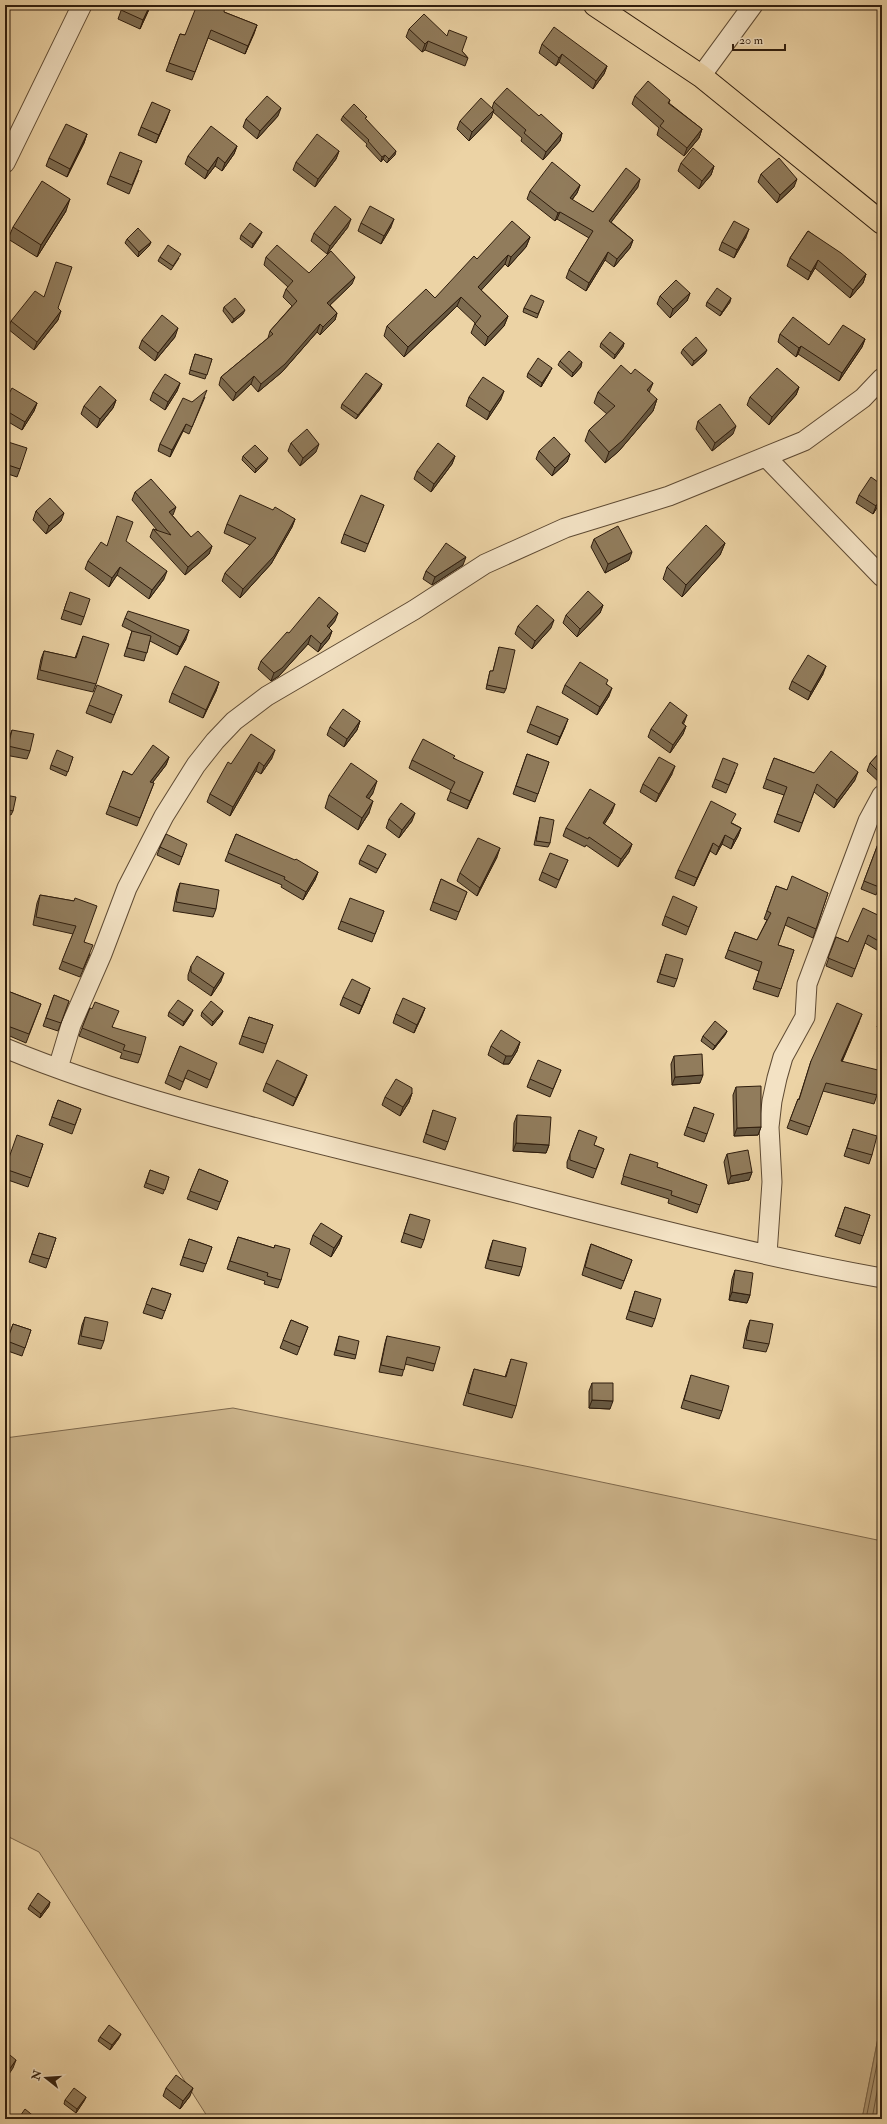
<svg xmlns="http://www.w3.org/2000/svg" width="887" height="2124" font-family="'IM FELL Double Pica',serif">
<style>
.green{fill:#ccb48b;stroke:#7e684c}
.water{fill:#ac9571;stroke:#7a6549}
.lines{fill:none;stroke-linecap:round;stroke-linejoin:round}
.shore{stroke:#6e593f;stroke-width:1}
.minor-casing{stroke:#5e4a33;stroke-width:21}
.major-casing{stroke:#2f1d0d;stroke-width:24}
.minor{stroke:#f3e2c4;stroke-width:19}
.major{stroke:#ecd3a5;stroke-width:22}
.wall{fill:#7d6b4f;stroke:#2f1d0d}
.shaded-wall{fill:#665740;stroke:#2f1d0d}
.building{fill:#917c5c;stroke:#2f1d0d}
</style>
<rect width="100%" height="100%" fill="#ecd3a5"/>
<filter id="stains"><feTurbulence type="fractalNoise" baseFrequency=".005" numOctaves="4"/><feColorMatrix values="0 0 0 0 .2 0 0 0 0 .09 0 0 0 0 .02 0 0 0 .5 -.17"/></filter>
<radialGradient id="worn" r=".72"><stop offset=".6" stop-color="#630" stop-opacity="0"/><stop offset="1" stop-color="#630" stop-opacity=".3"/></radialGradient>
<path class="green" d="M233,1408L530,1467L882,1541V2018L862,2119H210L207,2116L39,1852L5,1835V1438Z"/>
<path class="water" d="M882,2018V2119H862Z"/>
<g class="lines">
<path class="shore" d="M866,2119L882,2039
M872,2119L882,2065"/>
<defs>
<path id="minor" d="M701,76L753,5
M5,163L82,5
M766,457L882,577
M5,1048C138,1103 281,1134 421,1169C574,1207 726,1250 882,1278
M58,1068L71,1025L102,954L127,888L164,816L196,765L215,741L234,721L267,696L414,610L485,564L565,528L669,496L804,441L863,398L882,378
M767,1254L772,1182L769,1127L772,1101L777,1078L783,1057L805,1017L807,984L868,821L882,795"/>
<path id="major" d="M595,5L701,76L882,223"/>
</defs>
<use href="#minor" class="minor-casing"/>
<use href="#major" class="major-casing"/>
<use href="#minor" class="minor"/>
<use href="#major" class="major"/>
</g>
<path class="wall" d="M123,5H151L140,29L118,19Z
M338,5H345L343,9Z
M224,12L257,25L245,54L208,38L192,80L166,71L180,34L185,35Z
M409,29L462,51L468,58L465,66L425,50L422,52L406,37Z
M542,44L607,66L604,74L593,89L559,62L556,66L539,53Z
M635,96L670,100L669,103L702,129L699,138L684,156L657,135L659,128L632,104Z
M494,102L539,116L562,133L560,141L543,160L521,141L522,138L493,112L491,118L469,141L457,129L460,121L492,108Z
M278,116L257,139L243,127L246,119Z
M343,116L366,119L395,155L387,163L383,159L381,162L366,146L367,144L341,120Z
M167,118L156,143L138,135L141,127Z
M87,134L84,143L67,177L46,166L49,158Z
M237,146L234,154L222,171L215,166L205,179L185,164L188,156Z
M339,151L336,159L315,187L293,170L296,162Z
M681,163L714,166L711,175L699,189L678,171Z
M139,170L129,194L107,184L110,176Z
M761,174L794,187L777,203L758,182Z
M580,185L577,193L572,200L593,212L638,187L611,222L633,240L630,248L614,267L605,260L586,291L566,278L569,270L589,238L557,219L555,221L527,199L530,191Z
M66,211L37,257L8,239L13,227Z
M361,223L391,227L381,244L358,231Z
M348,227L327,254L311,241L314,233Z
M808,231L866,274L863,283L850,298L815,268L808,280L787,266L790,258Z
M262,232L260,236L252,248L240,239L241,235Z
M530,237L526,247L508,267L505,264L481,290L508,316L504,326L485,346L471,333L475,323L457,306L404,357L384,336L387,326L435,298L477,259Z
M746,237L734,258L719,250L722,242Z
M127,239L151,242L149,246L138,257L125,243Z
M160,257L179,258L171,270L158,261Z
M266,257L309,273L352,284L330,305L337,313L335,320L320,335L317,332L282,372L258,392L251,384L233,401L219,385L221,377L268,338L270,331L292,306L283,297L286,289L288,287L264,265Z
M690,293L687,301L670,318L657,304L660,296Z
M44,297L58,308V320L34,350L8,329L11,321Z
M707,302H730L720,316L706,306Z
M542,305L537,318L523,312L524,308Z
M224,307L243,314L232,323L223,311Z
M780,334L829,345L865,339L862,347L839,381L798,354L796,357L778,342Z
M175,337L155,361L139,348L142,340Z
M601,343H624L623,347L614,359L600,347Z
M683,349L705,354L692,366L681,353Z
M195,354L212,359L205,379L189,374Z
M560,361L581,367L572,377L558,365Z
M550,372L541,387L527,377L528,373Z
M180,383L177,391L165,410L150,400L153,392Z
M382,384L380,389L356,419L341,408L342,404Z
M799,387L796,395L769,425L747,405L750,397Z
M598,392L657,399L653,411L619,451L605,463L585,441L589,430L607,414L594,403Z
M205,397L189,434L183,431L170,457L158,451L160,444L192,402Z
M469,397L501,399L487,420L466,406Z
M116,400L113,408L97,428L81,414L84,406Z
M5,401L37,403L34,411L22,430L5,420Z
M698,421L733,434L712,451L696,429Z
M5,441L20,469L17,477L5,473Z
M291,443L316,452L300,466L288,451Z
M539,451L570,454L567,462L552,476L536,459Z
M243,456L266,462L255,473L242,460Z
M455,456L452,464L431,492L414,479L417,471Z
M882,485V499L873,514L856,503L859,495Z
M135,492L173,515H172L191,537L212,546L209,554L185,575L150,537L153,529L157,530L132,500Z
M384,505L365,552L341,543L344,534Z
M273,510L295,519L292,527L271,564L240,598L222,581L225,573L250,545L224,533L227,524Z
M36,511L61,521L46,534L33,520Z
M594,539L629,560L605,573L591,547Z
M725,543L720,555L682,597L663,579L667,567Z
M107,546L164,579L149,599L117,575L109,587L85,569L88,561Z
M463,565L432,585L423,579L426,571Z
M67,601L84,617L81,625L61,619Z
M603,605L600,613L577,637L563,623L566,615Z
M125,618L186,639L177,655L150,641L144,661L124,656L132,631L122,626Z
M335,621L329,628L332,631L329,639L318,652L308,644L279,676L271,681L258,669L261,661L289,633Z
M518,626L551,628L532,649L515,634Z
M83,636L96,684L93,692L37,679L41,659L44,651L75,658Z
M499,647L506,689L504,693L486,689L490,671H493Z
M823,674L808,700L789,689L792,681Z
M219,682L216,691L203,718L169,702L172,693Z
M607,684L609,696L597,715L562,693L565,685Z
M122,695L111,723L86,713L89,705Z
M360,721L357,730L344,747L327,735L330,727Z
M684,723L683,724L686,726L683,734L670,753L648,737L651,729Z
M530,724L565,727L557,745L527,732Z
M12,730L30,751L27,759L5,755L9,738Z
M882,750V784H881L867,771L870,763Z
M527,754L549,762L535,802L513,794Z
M73,757L66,776L50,769L51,765Z
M169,757L166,765L152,783H154L137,826L106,814L123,771L132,775Z
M272,758L261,774L256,771L230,816L207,802L210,794L231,764Z
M454,758L480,780L467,809L447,800L451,790L409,768L412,760Z
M774,758L814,773L855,780L834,808L814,792L799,832L774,822L784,795L763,788Z
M735,772L726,793L712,787L715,779Z
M672,774L656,802L640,792L643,784Z
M373,793L369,798V813L358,830L325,808L329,795Z
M5,795L13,811L11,815L5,813Z
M612,812L604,824L632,844L629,852L618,867L586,845L585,847L563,836L566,828Z
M540,817L550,843L548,847L534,845L539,821Z
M389,819L412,821L399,838L386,828Z
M732,823L741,828L738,836L731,849L722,844L716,855L710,851L694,886L675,878L678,870Z
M236,834L318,872L315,880L303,900L281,887L282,885L225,861Z
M878,844L882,846V891L878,890L876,895L861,889Z
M160,847L184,852L179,865L157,855Z
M386,854L376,873L359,864L360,860Z
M497,857L477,896L457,881L460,873Z
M568,860L556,888L539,880L542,872Z
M441,879L467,892L456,920L430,910Z
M180,883L216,909L213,917L173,911L177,891Z
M776,886L787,890L828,893L813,938L785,925L778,945L794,950L778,997L753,989L759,971L725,958L735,932L757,940L767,920L764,919Z
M40,895L74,901L84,942L90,954L80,977L59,969L73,934L33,925L37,903Z
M697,907L686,935L662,925L665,916Z
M384,911L372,942L338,929L341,921Z
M880,920L882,921V953L865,943L852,977L826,966L836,937L848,942Z
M666,954L677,979L674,987L657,982Z
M191,966L221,981L211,996L188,980V975Z
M5,990L41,1004L26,1043L5,1034Z
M54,995L69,1001L58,1031L43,1026Z
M367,996L359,1014L340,1005L343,997Z
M90,1008L113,1027L141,1055L138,1063L120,1058L122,1053L79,1036Z
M425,1008L414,1033L393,1023L396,1014Z
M223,1011L221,1015L212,1026L201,1016L202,1012Z
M169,1012L191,1014L183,1026L168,1016Z
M882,1015V1030L877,1027Z
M249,1017L273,1025L263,1053L239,1044Z
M859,1022L842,1062L877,1095L874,1104L823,1091L807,1135L787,1128L798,1099H799L811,1061Z
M727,1031L725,1035L713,1050L701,1041L703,1036Z
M520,1042L517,1051L509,1064H503L488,1055L491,1046Z
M180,1046L214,1071L207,1088L185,1078L180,1090L165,1083Z
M674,1056L700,1083L672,1085L671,1064Z
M561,1070L550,1097L527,1087L530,1079Z
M307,1075L304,1083L293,1106L263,1091L266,1083Z
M736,1087L761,1127L758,1135L734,1136L733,1095Z
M412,1093L409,1102L400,1116L382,1105L385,1097Z
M58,1100L81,1109L72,1134L49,1125Z
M694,1107L707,1134L704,1142L684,1135Z
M433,1110L448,1142L445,1150L423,1142Z
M517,1115L549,1145L546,1153L513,1151L514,1123Z
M853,1129L872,1155L869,1164L844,1156Z
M579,1130L594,1145L604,1149L593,1178L567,1168V1162Z
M43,1144L28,1187L5,1179V1168Z
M630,1154L657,1167L707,1185L697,1213L668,1203L669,1199L621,1184Z
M727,1154L752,1172L749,1180L728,1184L724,1162Z
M199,1169L228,1181L217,1210L187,1199Z
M150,1170L169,1177L163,1194L144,1187Z
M845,1207L870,1215L860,1244L835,1236Z
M410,1214L424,1240L421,1248L401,1242Z
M39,1233L56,1238L46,1268L29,1262Z
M313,1235L342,1236L339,1244L331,1257L310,1244Z
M238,1237L274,1248L275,1245L281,1280L278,1288L264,1284L265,1281L227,1269Z
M189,1239L212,1247L203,1272L180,1265Z
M493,1240L522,1267L519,1276L485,1268L490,1249Z
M591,1244L632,1260L621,1289L582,1275L588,1253Z
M735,1270L750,1295L747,1303L729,1300L732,1279Z
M152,1288L171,1294L162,1319L143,1313Z
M635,1291L655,1319L652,1327L626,1319Z
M85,1317L104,1341L101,1349L78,1344L82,1325Z
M291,1320L308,1327L297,1355L280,1348Z
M750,1320L769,1344L766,1352L743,1348L747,1328Z
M13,1324L31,1330L22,1356L5,1350V1347Z
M339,1336L356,1355L355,1359L334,1355Z
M387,1336L435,1364L433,1371L405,1364L402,1376L379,1372L385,1343Z
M511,1359L516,1406L512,1418L463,1405L470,1381L474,1369L505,1377Z
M691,1375L722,1411L719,1419L681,1408Z
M592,1383L610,1409L589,1408V1391Z
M30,1905L49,1906L40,1918L28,1909Z
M100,2037L119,2038L110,2050L98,2041Z
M166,2088L190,2096L180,2109L163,2096Z
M86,2097L84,2101L76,2113L64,2104L65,2100Z"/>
<path class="shaded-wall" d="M150,5H151L140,29L143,20Z
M257,25L254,34L245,54L248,46Z
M428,41L425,50L422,52L425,44Z
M562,54L559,62L556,66L559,58Z
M607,66L604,74L593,89L596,81Z
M281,108L278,116L257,139L260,131Z
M170,110L167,118L156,143L159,135Z
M494,110L491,118L469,141L472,132Z
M702,129L699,138L684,156L687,148Z
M562,133L560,141L543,160L546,152Z
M87,134L84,143L67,177L70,169Z
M237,146L234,154L222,171L225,163Z
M339,151L336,159L315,187L318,179Z
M396,151L395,155L387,163L389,159Z
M385,155L383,159L381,162L382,157Z
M218,157L215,166L205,179L208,171Z
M714,166L711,175L699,189L702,181Z
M640,179L638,187L606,229L609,221Z
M797,179L794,187L777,203L780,195Z
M580,185L577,193L567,206L570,198Z
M70,199L66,211L37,257L41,245Z
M560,212L557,219L555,221L558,213Z
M351,219L348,227L327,254L330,246Z
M394,219L391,227L381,244L384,236Z
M749,229L746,237L734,258L737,250Z
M262,232L260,236L252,248L253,244Z
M530,237L526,247L508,267L511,257Z
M633,240L630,248L614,267L617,259Z
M151,242L149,246L138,257L139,252Z
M608,252L605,260L586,291L589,283Z
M508,255L505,264L475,297L478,287Z
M818,260L815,268L808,280L811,272Z
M866,274L863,283L850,298L853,290Z
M355,277L352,284L325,310L327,303Z
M690,293L687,301L670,318L673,309Z
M461,297L457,306L404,357L408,347Z
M731,298L730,302L720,316L722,312Z
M245,310L243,314L232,323L234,319Z
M61,311L58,320L34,350L37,342Z
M337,313L335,320L320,335L323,327Z
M508,316L504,326L485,346L488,337Z
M320,324L317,332L282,372L258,392L261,384Z
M178,328L175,337L155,361L158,353Z
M865,339L862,347L839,381L842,373Z
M624,343L623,347L614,359L615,355Z
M801,346L798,354L796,357L799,348Z
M707,350L705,354L692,366L694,361Z
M582,362L581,367L572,377L573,373Z
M552,368L550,372L541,387L542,383Z
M254,376L251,384L233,401L236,393Z
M180,383L177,391L165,410L168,402Z
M653,383L648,395L647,390Z
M382,384L380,389L356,419L358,415Z
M799,387L796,395L769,425L772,417Z
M504,391L501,399L487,420L490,412Z
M657,399L653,411L619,451L605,463L609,452Z
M116,400L113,408L97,428L100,419Z
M37,403L34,411L22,430L25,422Z
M186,424L183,431L170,457L172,450Z
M736,426L733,434L712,451L715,443Z
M319,444L316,452L300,466L303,458Z
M570,454L567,462L552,476L555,468Z
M455,456L452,464L431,492L434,484Z
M268,458L266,462L255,473L256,469Z
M882,496V500L873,514L876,506Z
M176,507L173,515L166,520L169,512Z
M64,513L61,521L46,534L49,526Z
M295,519L292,527L271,564L240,598L243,589Z
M725,543L720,555L682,597L686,585Z
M212,546L209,554L185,575L188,567Z
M632,552L629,560L605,573L608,564Z
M466,557L463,565L432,585L435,577Z
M120,567L117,575L109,587L112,578Z
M167,571L164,579L149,599L152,590Z
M603,605L600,613L577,637L580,629Z
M338,613L335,621L324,634L327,626Z
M554,620L551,628L532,649L535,641Z
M189,630L186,639L177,655L180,647Z
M332,631L329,639L318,652L321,644Z
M311,635L308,644L279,676L271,681L274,673Z
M826,666L823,674L808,700L811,692Z
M219,682L216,691L203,718L206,710Z
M612,688L609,696L597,715L600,707Z
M687,715L684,723L679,731L682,723Z
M568,719L565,727L557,745L560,737Z
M360,721L357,730L344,747L347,739Z
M686,726L683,734L670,753L673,745Z
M275,750L272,758L261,774L264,766Z
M169,757L166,765L147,790L150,782Z
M259,762L256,771L230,816L233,807Z
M675,766L672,774L656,802L659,794Z
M483,772L480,780L467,809L470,801Z
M858,772L855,780L834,808L837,800Z
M377,781L373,793L362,809L366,797Z
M373,801L369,813L358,830L362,818Z
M615,804L612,812L600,831L603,823Z
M415,813L412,821L399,838L402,830Z
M741,828L738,836L731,849L734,840Z
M725,835L722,844L716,855L719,847Z
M713,843L710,851L694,886L697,878Z
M632,844L629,852L618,867L621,859Z
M500,848L497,857L477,896L480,888Z
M318,872L315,880L303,900L306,892Z
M224,973L221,981L211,996L214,988Z
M370,988L367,996L359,1014L362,1006Z
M425,1008L422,1016L414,1033L417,1025Z
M193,1010L191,1014L183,1026L184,1022Z
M223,1011L221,1015L212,1026L213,1022Z
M862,1014L859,1022L838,1070L841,1061Z
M727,1031L725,1035L713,1050L715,1046Z
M520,1042L517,1051L509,1064H503L506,1056Z
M307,1075L304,1083L293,1106L296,1098Z
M703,1075L700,1083L672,1085L675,1077Z
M412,1093L409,1102L400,1116L403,1107Z
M761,1127L758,1135L734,1136L737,1128Z
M516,1143L549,1145L546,1153L513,1151Z
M752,1172L749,1180L728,1184L731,1176Z
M342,1236L339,1244L331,1257L334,1248Z
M732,1292L750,1295L747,1303L729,1300Z
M592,1400L613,1401L610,1409L589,1408Z
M50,1902L49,1906L40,1918L41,1914Z
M121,2034L119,2038L110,2050L112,2045Z
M16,2060L13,2068L5,2080L6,2074Z
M193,2088L190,2096L180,2109L183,2101Z
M86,2097L84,2101L76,2113L77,2109Z"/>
<path class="building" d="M123,5H150L143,20L121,10Z
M197,5H225L224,12L257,25L248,46L211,30L195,72L169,63L180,34L185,35Z
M424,14L447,36L449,30L467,37L462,51L468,58L428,41L425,44L409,29Z
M554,27L607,66L596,81L562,54L559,58L542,44Z
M648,81L670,100L668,103L702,129L687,148L660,126L664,121L635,96Z
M507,88L539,116L541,114L562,133L546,152L524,133L526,130L494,102Z
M267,96L281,108L260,131L246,119Z
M481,98L494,110L472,132L460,121Z
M152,102L170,110L159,135L141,127Z
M354,104L367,117L365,118L396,151L389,159L385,155L382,157L368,141L369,140L343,116Z
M66,124L87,134L70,169L49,158Z
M211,126L237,146L225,163L218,157L208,171L188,156Z
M317,134L339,151L318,179L296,162Z
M693,148L714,166L702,181L681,163Z
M120,152L142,161L132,185L110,176Z
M779,158L797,179L780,195L761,174Z
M552,162L580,185L570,198L593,212L626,168L640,179L609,221L633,240L617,259L608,252L589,283L569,270L593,231L560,212L558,213L530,191Z
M42,181L70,199L41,245L13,227Z
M335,206L351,219L330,246L314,233Z
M370,206L394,219L384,236L361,223Z
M512,221L530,237L511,257L508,255L478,287L508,316L488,337L475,324L481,316L461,297L408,347L387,326L426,289L435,298L474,256L477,259Z
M734,221L749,229L737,250L722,242Z
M250,223L262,232L253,244L241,235Z
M138,228L151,242L139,252L127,239Z
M808,231L841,253L866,274L853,290L818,260L811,272L790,258Z
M168,245L181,254L173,266L160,257Z
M277,245L309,273L331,251L355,277L327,303L337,313L323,327L320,324L285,364L261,384L254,376L236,393L221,377L273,334L270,331L297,301L286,289L293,281L266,257Z
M56,262L72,267L58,308L61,311L37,342L11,321L35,291L44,297Z
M676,280L690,293L673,309L660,296Z
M717,288L731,298L722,312L707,302Z
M531,295L544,301L538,314L524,308Z
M235,298L245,310L234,319L224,307Z
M162,315L178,328L158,353L142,340Z
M793,317L829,345L843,325L865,339L842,373L801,346L799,348L780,334Z
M610,332L624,343L615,355L601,343Z
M696,337L707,350L694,361L683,349Z
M569,351L582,362L573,373L560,361Z
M195,354L212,359L207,375L190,370Z
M538,358L552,368L542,383L528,373Z
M621,365L631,374L635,369L653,383L647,390L657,399L623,440L609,452L589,430L615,406L598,392Z
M777,368L799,387L772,417L750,397Z
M366,373L382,384L358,415L342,404Z
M165,374L180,383L168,402L153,392Z
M483,377L504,391L490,412L469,397Z
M100,386L116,400L100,419L84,406Z
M12,388L37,403L25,422L5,410V401Z
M207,390L192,427L186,424L172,450L160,444L183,398L192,402Z
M720,404L736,426L715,443L698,421Z
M307,429L319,444L303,458L291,443Z
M554,437L570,454L555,468L539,451Z
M5,441L27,448L20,469L5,464L6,458H5Z
M438,443L455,456L434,484L417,471Z
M255,445L268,458L256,469L243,456Z
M871,477L882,485V496L876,506L859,495Z
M151,479L176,507L169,512L191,537L198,531L212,546L188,567L153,529L171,535L135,492Z
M240,495L273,510L275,507L295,519L274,556L243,589L225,573L256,538L227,524Z
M361,495L384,505L368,544L344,534Z
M50,498L64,513L49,526L36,511Z
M117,516L133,522L126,541L167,571L152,590L120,567L112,578L88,561L101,542L107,546Z
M706,525L725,543L686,585L667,567Z
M618,526L632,552L608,564L594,539Z
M446,543L466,557L435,577L426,571Z
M588,591L603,605L580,629L566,615Z
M70,592L90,599L84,617L64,610Z
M319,597L338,613L327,626L332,631L321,644L311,635L282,668L274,673L261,661L287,632L289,633Z
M537,605L554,620L535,641L518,626Z
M128,611L189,630L180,647L125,618Z
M132,631L151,636L147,653L127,648Z
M83,636L109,644L96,684L40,670L44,651L76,658Z
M499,647L515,650L506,689L487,685L490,671H493Z
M808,655L826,666L811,692L792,681Z
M580,662L608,680L606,684L612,688L600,707L565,685Z
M185,666L219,682L206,710L172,693Z
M97,685L122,695L114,715L89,705Z
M670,702L687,715L682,723L686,726L673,745L651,729Z
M537,706L568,719L560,737L530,724Z
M343,709L360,721L347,739L330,727Z
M12,730L34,734L30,751L8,746Z
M251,734L275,750L264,766L259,762L233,807L210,794L228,762L231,764Z
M423,739L455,756L453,758L483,772L470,801L450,792L455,782L412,760Z
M153,745L169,757L150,782L154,783L140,818L109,806L123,771L132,775Z
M57,750L73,757L68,772L51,765Z
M882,750V775L870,763Z
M831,751L858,772L837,800L817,784L802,823L777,814L787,787L766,779L774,758L814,773Z
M527,754L549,762L538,794L516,786Z
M659,757L675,766L659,794L643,784Z
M723,758L738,764L729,785L715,779Z
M351,763L377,781L366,797L373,801L362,818L329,795Z
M590,789L615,804L603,823L632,844L621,859L589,837L588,839L566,828Z
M5,795L16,797L13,811L5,809Z
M711,801L736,814L731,823L741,828L734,840L725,835L719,847L713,843L697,878L678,870Z
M401,803L415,813L402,830L389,819Z
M540,817L554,820L550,843L536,841Z
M166,834L187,844L182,857L160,847Z
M236,834L295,860L296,859L318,872L306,892L284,879L285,877L228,853Z
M478,838L500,848L480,888L460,873Z
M878,844L882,846V882H881L879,887L864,881Z
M368,845L386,854L378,869L360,860Z
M550,853L568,860L559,880L542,872Z
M792,876L828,893L816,929L788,917L778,945L794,950L781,989L756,981L762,962L728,950L735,932L757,940L771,913L767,911L776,886L787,890Z
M441,879L467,892L459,912L433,902Z
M180,883L219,890L216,909L176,902Z
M40,895L74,901L75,898L97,906L84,942L93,945L83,969L62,961L76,926L36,917Z
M673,896L697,907L689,927L665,916Z
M350,898L384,911L375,934L341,921Z
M863,908L882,917L880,920L882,921V943L868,935L855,969L828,958L836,937L848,942Z
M666,954L683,959L677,979L660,974Z
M197,956L224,973L214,988L191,972V966Z
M352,979L370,988L362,1006L343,997Z
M5,990L41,1004L29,1034L5,1025Z
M54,995L69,1001L61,1023L46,1018Z
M403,998L425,1008L417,1025L396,1014Z
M178,1000L193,1010L184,1022L169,1012Z
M211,1001L223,1011L213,1022L202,1012Z
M95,1002L119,1011L112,1027L146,1037L141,1055L123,1050L125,1045L82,1028L90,1008L92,1009Z
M837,1003L862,1014L841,1061L882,1071V1072L877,1095L826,1083L810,1127L790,1120L798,1099L799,1100L811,1061Z
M249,1017L273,1025L266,1044L242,1036Z
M715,1021L727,1031L715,1046L703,1036Z
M501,1030L520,1042L512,1056H506L491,1046Z
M180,1046L217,1063L210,1080L188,1070L183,1082L168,1075Z
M702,1054L703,1075L675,1077L674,1056Z
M277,1060L307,1075L296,1098L266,1083Z
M538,1060L561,1070L553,1089L530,1079Z
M396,1079L412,1088V1093L403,1107L385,1097Z
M761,1086V1127L737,1128L736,1087Z
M58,1100L81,1109L75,1125L52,1117Z
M694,1107L714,1114L707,1134L687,1127Z
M433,1110L456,1118L448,1142L426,1134Z
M517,1115L551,1117L549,1145L516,1143Z
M853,1129L877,1136L872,1155L847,1148Z
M579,1130L597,1137L594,1145L604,1149L596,1169L570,1160V1154Z
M17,1135L43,1144L31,1178L5,1169Z
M748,1150L752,1172L731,1176L727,1154Z
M630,1154L658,1163L657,1167L707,1185L700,1205L671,1195L672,1191L623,1176Z
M199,1169L228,1181L220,1202L190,1191Z
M150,1170L169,1177L165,1190L146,1183Z
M845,1207L870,1215L863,1236L838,1228Z
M410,1214L430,1220L424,1240L404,1233Z
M321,1223L342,1236L334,1248L313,1235Z
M39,1233L56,1238L49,1259L32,1254Z
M238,1237L274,1248L275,1245L290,1249L281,1280L267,1276L268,1273L230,1261Z
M189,1239L212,1247L206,1264L183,1257Z
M493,1240L526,1248L522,1267L488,1260Z
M591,1244L632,1260L624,1281L585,1267Z
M735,1270L753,1273L750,1295L732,1292Z
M152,1288L171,1294L165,1311L146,1304Z
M635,1291L661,1299L655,1319L629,1311Z
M85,1317L108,1322L104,1341L81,1336Z
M291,1320L308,1327L300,1347L283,1340Z
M750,1320L773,1324L769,1344L746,1340Z
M13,1324L31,1330L25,1348L7,1341Z
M339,1336L359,1341L356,1355L336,1350Z
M387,1336L440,1347L435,1364L407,1357L404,1370L381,1365Z
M511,1359L527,1363L516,1406L468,1393L474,1369L506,1377Z
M691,1375L729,1386L722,1411L684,1400Z
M592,1383H613V1401L592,1400Z
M38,1893L50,1902L41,1914L30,1905Z
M109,2025L121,2034L112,2045L100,2037Z
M5,2051L16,2060L6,2074L5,2072Z
M176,2075L193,2088L183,2101L166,2088Z
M74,2088L86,2097L77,2109L65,2100Z
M25,2109L36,2118V2119H18Z"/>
<rect width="887" height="2124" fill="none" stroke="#ecd3a5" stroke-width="20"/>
<rect x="6" y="6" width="875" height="2112" fill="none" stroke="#2f1d0d" stroke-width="2"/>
<rect x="10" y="10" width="867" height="2104" fill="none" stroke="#2f1d0d"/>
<g transform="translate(46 2078) rotate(287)" stroke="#f3e2c4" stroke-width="3" paint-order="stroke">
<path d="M0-3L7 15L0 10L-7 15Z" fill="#2f1d0d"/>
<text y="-6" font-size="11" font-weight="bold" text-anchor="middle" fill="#2f1d0d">N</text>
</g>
<path d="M733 44v6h52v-6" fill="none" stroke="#2f1d0d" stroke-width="2"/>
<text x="739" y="44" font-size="12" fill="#2f1d0d" stroke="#f3e2c4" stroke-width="3" paint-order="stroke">20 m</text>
<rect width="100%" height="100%" filter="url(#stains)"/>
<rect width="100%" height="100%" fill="url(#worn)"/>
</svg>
